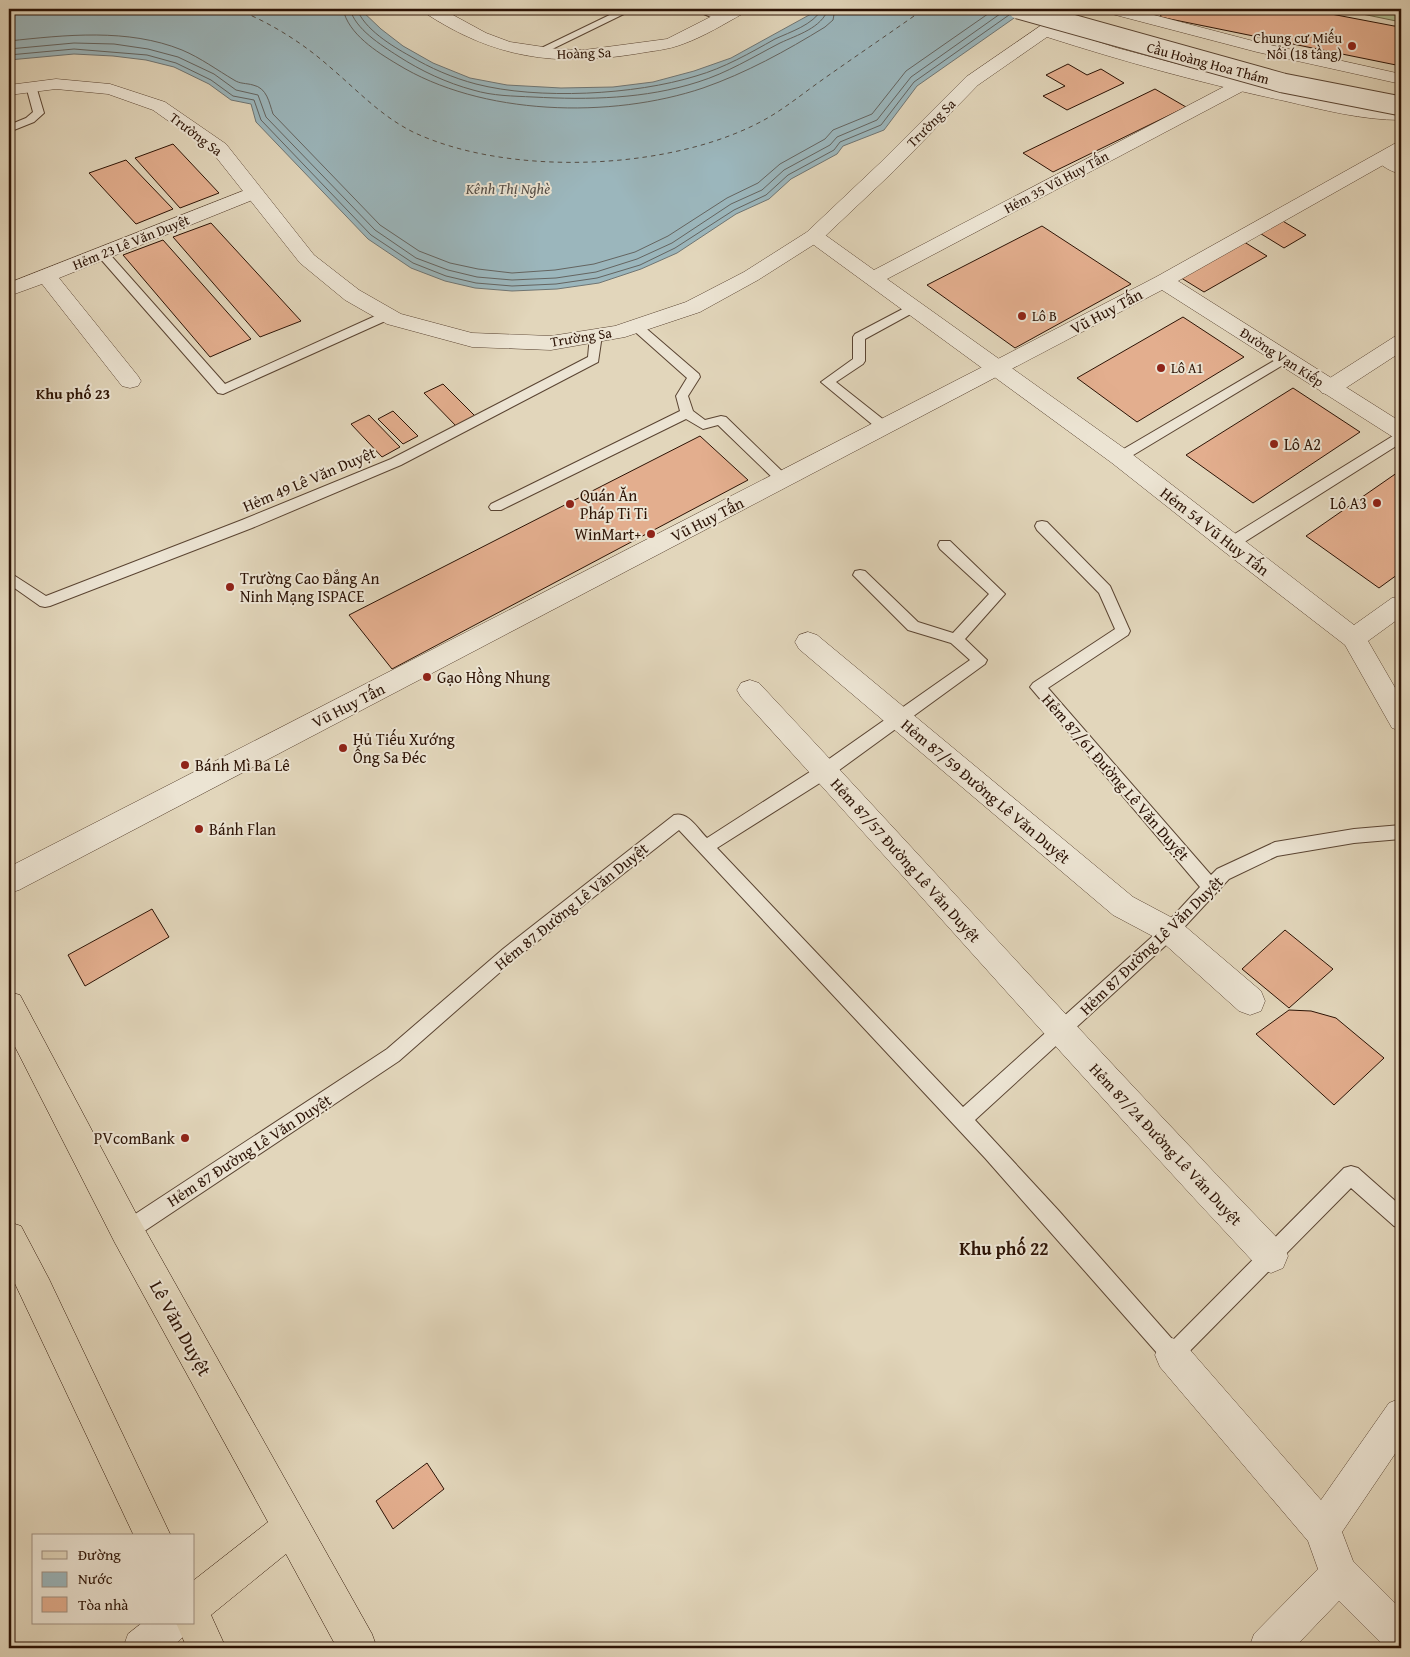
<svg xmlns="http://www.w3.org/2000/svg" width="1410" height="1657" font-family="'Gentium Book Plus',serif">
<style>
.green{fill:#b1be92;stroke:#6e684c}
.water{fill:#9bb6bc;stroke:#6f7573}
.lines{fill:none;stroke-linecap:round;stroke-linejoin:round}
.shore{stroke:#646460;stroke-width:1}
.ferry{stroke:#534c45;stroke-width:1;stroke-dasharray:4.5 4;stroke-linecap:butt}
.building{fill:#e3ae8e;stroke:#2c1305}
.service-casing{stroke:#5a4432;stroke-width:2}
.minor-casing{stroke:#5a4432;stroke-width:1}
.tertiary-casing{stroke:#5a4432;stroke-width:1}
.primary-casing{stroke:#2c1305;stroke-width:1}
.service{fill:#ece4d3;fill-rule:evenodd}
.minor{fill:#ece4d3;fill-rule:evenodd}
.tertiary{fill:#ece4d3;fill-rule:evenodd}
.primary{fill:#e2d6bb;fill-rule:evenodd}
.tertiary-bridge-casing{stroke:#5a4432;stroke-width:21;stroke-linecap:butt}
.tertiary-bridge{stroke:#ece4d3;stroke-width:19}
.poi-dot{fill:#8f2418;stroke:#ece4d3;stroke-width:2}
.labels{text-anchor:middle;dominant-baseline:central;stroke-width:4;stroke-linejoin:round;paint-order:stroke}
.far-poi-label{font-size:14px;fill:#2c1305;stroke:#ece4d3;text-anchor:start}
.far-street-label{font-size:14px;fill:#2c1305;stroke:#ece4d3}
.far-water-label{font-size:15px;font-style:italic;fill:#534c45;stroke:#ece4d3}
.far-neighbourhood-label{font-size:15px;font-weight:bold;fill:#2c1305;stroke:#ece4d3}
.street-label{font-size:16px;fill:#2c1305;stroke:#ece4d3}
.poi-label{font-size:16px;fill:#2c1305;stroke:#ece4d3;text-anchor:start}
.neighbourhood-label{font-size:18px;font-weight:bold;fill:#2c1305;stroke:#ece4d3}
.near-street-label{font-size:19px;fill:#2c1305;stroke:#ece4d3}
</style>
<rect width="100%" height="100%" fill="#e2d6bb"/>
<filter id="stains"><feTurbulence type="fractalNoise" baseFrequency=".004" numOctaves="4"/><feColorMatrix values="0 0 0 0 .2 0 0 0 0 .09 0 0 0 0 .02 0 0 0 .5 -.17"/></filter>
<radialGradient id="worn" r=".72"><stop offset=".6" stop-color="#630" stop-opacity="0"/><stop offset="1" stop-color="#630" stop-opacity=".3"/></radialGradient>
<path class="green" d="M1338,9H1401V22Z"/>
<path class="water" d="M9,9H360L381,29L403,46L433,63L470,78L507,85L561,88L613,87L653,82L694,71L731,58L820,9H1027L917,86L884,130L843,146L837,154L791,179L769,199L736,214L677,253L641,269L599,283L557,289L512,291L475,288L445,281L411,268L368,239L256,122L251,104L231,100L209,84L174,67L146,60L113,56L74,54L9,60Z"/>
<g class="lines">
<path class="shore" d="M343,9C348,34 377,52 397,64C481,116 611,119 703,88C746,73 786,51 825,27L833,20L835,9
M350,9C355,29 381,45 398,56C421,71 447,83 473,90C493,96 513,96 533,97C589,100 645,99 698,82C727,73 753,57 780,43C797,35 822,28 828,9
M357,9C364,29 392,46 410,56C430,68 453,78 476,84C538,100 635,95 696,76C724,68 750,53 775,39C790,32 813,25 822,9
M9,41C65,35 128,28 182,50C201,58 217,70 234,80C240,84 246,83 253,85C267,88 269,102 273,114L380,225L419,251L450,263L478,269L512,273L555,270L594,264L635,252L668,236L727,198L758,183L780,164L825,139L833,130L872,114L906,71L995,9
M9,49L74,43L114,44L148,49L178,57L214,74L236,90L258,95L266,117L375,230L416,258L448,270L477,277L512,280L556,278L596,272L637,259L672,243L731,204L762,190L784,170L830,145L837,137L877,120L911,77L1007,9
M9,55L74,49L147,55L176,63L211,80L233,96L254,100L261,120L371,235L413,263L446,276L476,283L512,286L556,284L597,278L640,265L675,248L734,210L766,195L788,175L834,150L840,142L881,125L914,82L1009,15"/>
<path class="ferry" d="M236,9C271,23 303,43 331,68C358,91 381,116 413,132C510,178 679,171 771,116C789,105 805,92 822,80C856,56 890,33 924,9"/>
</g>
<path class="building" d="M1164,9H1305L1394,26H1401V66L1160,17Z
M1068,64L1087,75L1101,69L1124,83L1067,110L1043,96L1065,86L1046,75Z
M1155,89L1186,107L1053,172L1023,153Z
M173,144L219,193L180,208L135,158Z
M126,160L173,209L136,224L89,173Z
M1281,220L1306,235L1284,248L1258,232Z
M211,223L301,321L260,337L173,237Z
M1042,226L1131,284L1015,348L927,285Z
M163,240L251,339L210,357L123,255Z
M1241,240L1267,256L1204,292L1178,276Z
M1183,317L1244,357L1137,422L1077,378Z
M443,384L476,417L457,427L424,393Z
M1293,388L1360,432L1253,503L1186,455Z
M393,411L418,436L403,444L378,419Z
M369,415L400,447L382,457L351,424Z
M700,436L748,480L392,669L349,615Z
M1401,470V572L1379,588L1306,536Z
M152,909L169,937L85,986L68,955Z
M1285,930L1333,969L1289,1008L1242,969Z
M1289,1010L1311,1011L1336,1018L1384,1058L1334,1105L1256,1034Z
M427,1463L444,1489L393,1529L376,1501Z"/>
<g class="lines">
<defs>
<path id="service" d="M622,9H634L540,55H532L531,53Z
M692,9H706L727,18L722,21L718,20Z
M31,83L36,86L44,113L34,122L9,132V125L26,118L33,112L26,86Z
M102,249L106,250L225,384L384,312H392L394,315L392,318L223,394L218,393L98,256L96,253L98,250Z
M914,303L920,307L918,310L865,339V361L863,364L836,382L889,424L891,427L889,430H879L821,382L853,359V337L855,334Z
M637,323L641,324L699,374L700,377L688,396L693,411L705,420L721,416L726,417L788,477L790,480L788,483H778L718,425L703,429L686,419L501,510H491L489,507L491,504L680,411L676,396L687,378L633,330L631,327L633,324Z
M596,331L602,335L598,362L401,465L252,528L50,606L45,607L40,606L13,587L9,588V578L15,576L46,596L242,520L391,459L588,357L590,335Z
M1284,355L1290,359L1288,362L1125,460H1115L1113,457L1115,454Z
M1401,433V443L1235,548H1225L1223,544L1225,540L1396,434Z
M1042,521L1047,522L1110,586L1130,631L1128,635L1048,688L1211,875L1217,869L1275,842L1354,829L1401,825V839L1354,843L1277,856L1229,879L1176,936L975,1120L1059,1211L1173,1340L1344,1168L1351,1166L1358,1168L1401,1206V1228L1394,1226L1351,1188L1179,1362L1172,1365L1165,1362L985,1158L679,830L515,959L399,1061L134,1238L127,1241L120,1238L117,1231L120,1224L387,1049L503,949L674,815C688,811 698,829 707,838L819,766L970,660L951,643L908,630L853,575L855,571L860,570L865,571L918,622L953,633L989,594L940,549L938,545L940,541H950L1005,594L965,639L987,660L985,664L831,776L717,848L963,1107L1164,926L1200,887L1030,687L1033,683L1115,629L1099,593L1037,530L1035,526L1037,522Z"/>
<path id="minor" d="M1239,81L1245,82L1248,86L1245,90L887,279L1128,451L1354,625L1392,598L1401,596V617L1368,641L1401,698V731L1392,728L1345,645L1222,550L1112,463L807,240L804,236L807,232L814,230L821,232L874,270L1233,82Z
M1384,152L1401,160V174C1392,172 1380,166 1375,158L1377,154Z
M253,187L260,189L263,193L260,197L59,278L138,376L141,381L138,386L130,388L122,386L42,284L9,296V283Z
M1401,335V352L1338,393L1330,395L1322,393L1319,388L1322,383L1394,337Z
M808,632L817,635L1133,897L1180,922L1261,991L1265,1001L1261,1011L1250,1015L1239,1011L1160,940L1113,915L799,649L795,642L799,635Z
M750,680L759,683C934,870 1105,1060 1283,1244L1288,1256L1283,1268L1271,1273L1259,1268C1083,1080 914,887 741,697L737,690L741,683Z
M1172,1338L1184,1343L1321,1500L1389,1403L1401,1398V1445L1342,1532L1353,1561L1401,1609V1648H1386L1339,1601L1294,1648H1249L1254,1634L1318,1569L1308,1541L1160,1367L1155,1355L1160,1343Z
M142,1623H190L184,1636L171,1648H123L128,1634Z"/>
<path id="tertiary" d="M423,9H442L486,33L510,42L557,49L584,50L667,39L726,9H746L744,13C724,24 705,36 683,44C668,50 651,51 635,54C554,67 494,58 425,13Z
M1065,9H1084L1058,29L1117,48L1241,81L1368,109L1401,110V120C1362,120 1324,110 1285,101C1205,84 1125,62 1047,37L978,85L894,171L821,240L758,280L700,312L625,337L551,350L472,347L387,324L345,300L300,263L212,152L153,110L108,94L56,89L9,95V85L56,79L110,84L165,102L226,144L314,255L359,290L401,314L472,333L551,336L615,326L686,302L744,272L807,232L880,163L966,77Z
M1106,9H1131L1257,42L1401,74V84L1257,52L1108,13Z
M1401,142V155L1178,281L1401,422V440L1393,437L1162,290L19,890L9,893V867L990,363L1156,277L1394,144Z"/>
<path id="primary" d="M9,992L20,995L139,1219L372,1634L377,1648H337L286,1554L211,1615L226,1648H187L176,1623H194V1580L268,1522L115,1243L9,1035Z
M9,1222L21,1226L49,1279L171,1536H134L9,1271Z"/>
</defs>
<use href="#service" class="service-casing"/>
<use href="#minor" class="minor-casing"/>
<use href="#tertiary" class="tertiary-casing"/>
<use href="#primary" class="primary-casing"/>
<use href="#service" class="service"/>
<use href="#minor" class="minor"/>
<use href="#tertiary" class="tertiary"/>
<use href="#primary" class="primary"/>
<defs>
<path id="tertiary-bridge" d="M1018,9L1283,83L1401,106"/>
</defs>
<use href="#tertiary-bridge" class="tertiary-bridge-casing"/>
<use href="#tertiary-bridge" class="tertiary-bridge"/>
</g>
<g class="poi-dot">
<circle cx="1352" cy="46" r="5"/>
<circle cx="1022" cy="316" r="5"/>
<circle cx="1161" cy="368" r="5"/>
<circle cx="1274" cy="444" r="5"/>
<circle cx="1377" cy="503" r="5"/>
<circle cx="570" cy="504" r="5"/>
<circle cx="651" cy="534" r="5"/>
<circle cx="230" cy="587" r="5"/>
<circle cx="427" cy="677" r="5"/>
<circle cx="343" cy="748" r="5"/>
<circle cx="185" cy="765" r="5"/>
<circle cx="199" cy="829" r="5"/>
<circle cx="185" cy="1138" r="5"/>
</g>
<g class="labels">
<g class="far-poi-label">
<text x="1342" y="38" text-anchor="end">Chung cư Miếu<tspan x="1342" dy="16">Nổi (18 tầng)</tspan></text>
<text x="1032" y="316">Lô B</text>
<text x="1171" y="368">Lô A1</text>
</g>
<g class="far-street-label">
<text transform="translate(584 53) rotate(-2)">Hoàng Sa</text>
<text transform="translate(1208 63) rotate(15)">Cầu Hoàng Hoa Thám</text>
<text transform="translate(931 123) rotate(-45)">Trường Sa</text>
<text transform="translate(196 134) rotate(37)">Trường Sa</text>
<text transform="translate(1056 182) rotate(-28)">Hẻm 35 Vũ Huy Tấn</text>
<text transform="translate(131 242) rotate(-22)">Hẻm 23 Lê Văn Duyệt</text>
<text transform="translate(581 337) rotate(-9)">Trường Sa</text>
<text transform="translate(1282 357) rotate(33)">Đường Vạn Kiếp</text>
</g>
<g class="far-water-label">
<text x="508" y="188">Kênh Thị Nghè</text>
</g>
<g class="far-neighbourhood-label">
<text x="73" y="393">Khu phố 23</text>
</g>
<g class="street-label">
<text transform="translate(1106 311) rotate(-28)">Vũ Huy Tấn</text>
<text transform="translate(309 479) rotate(-23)">Hẻm 49 Lê Văn Duyệt</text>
<text transform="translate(707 519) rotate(-27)">Vũ Huy Tấn</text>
<text transform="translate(1215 531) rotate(38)">Hẻm 54 Vũ Huy Tấn</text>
<text transform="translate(348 705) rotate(-27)">Vũ Huy Tấn</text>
<text transform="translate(1116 777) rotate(49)">Hẻm 87/61 Đường Lê Văn Duyệt</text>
<text transform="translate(986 791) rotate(40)">Hẻm 87/59 Đường Lê Văn Duyệt</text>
<text transform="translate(906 860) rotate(48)">Hẻm 87/57 Đường Lê Văn Duyệt</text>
<text transform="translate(571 906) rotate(-39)">Hẻm 87 Đường Lê Văn Duyệt</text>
<text transform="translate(1151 945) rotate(-44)">Hẻm 87 Đường Lê Văn Duyệt</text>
<text transform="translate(1166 1144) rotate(47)">Hẻm 87/24 Đường Lê Văn Duyệt</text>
<text transform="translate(249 1150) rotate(-33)">Hẻm 87 Đường Lê Văn Duyệt</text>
</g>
<g class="poi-label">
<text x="1284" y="444">Lô A2</text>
<text x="580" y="495">Quán Ăn<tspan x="580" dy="18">Pháp Ti Ti</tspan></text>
<text x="1367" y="503" text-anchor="end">Lô A3</text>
<text x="641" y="534" text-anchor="end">WinMart+</text>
<text x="240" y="578">Trường Cao Đẳng An<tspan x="240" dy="18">Ninh Mạng ISPACE</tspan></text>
<text x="437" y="677">Gạo Hồng Nhung</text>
<text x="353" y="739">Hủ Tiếu Xướng<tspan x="353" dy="18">Ống Sa Đéc</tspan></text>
<text x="195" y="765">Bánh Mì Ba Lê</text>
<text x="209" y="829">Bánh Flan</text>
<text x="175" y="1138" text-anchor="end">PVcomBank</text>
</g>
<g class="neighbourhood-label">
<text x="1004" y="1248">Khu phố 22</text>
</g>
<g class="near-street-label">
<text transform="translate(181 1328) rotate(61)">Lê Văn Duyệt</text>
</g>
</g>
<rect width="1410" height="1657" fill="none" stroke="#e2d6bb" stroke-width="30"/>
<rect x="10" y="10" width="1390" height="1637" fill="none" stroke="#2c1305" stroke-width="2.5"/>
<rect x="15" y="15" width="1380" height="1627" fill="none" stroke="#2c1305"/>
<rect x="32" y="1534" width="162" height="90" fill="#ece4d3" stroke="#9f9081"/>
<rect x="42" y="1551" width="25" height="8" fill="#e2d6bb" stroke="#9f9081"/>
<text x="78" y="1560" font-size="15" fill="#2c1305">Đường</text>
<rect x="42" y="1572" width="25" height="15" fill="#9bb6bc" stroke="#9f9081"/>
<text x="78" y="1584" font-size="15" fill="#2c1305">Nước</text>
<rect x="42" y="1597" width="25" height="15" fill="#e3ae8e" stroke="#9f9081"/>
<text x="78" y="1610" font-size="15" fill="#2c1305">Tòa nhà</text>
<rect width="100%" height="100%" filter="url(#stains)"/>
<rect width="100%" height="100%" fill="url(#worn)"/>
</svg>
